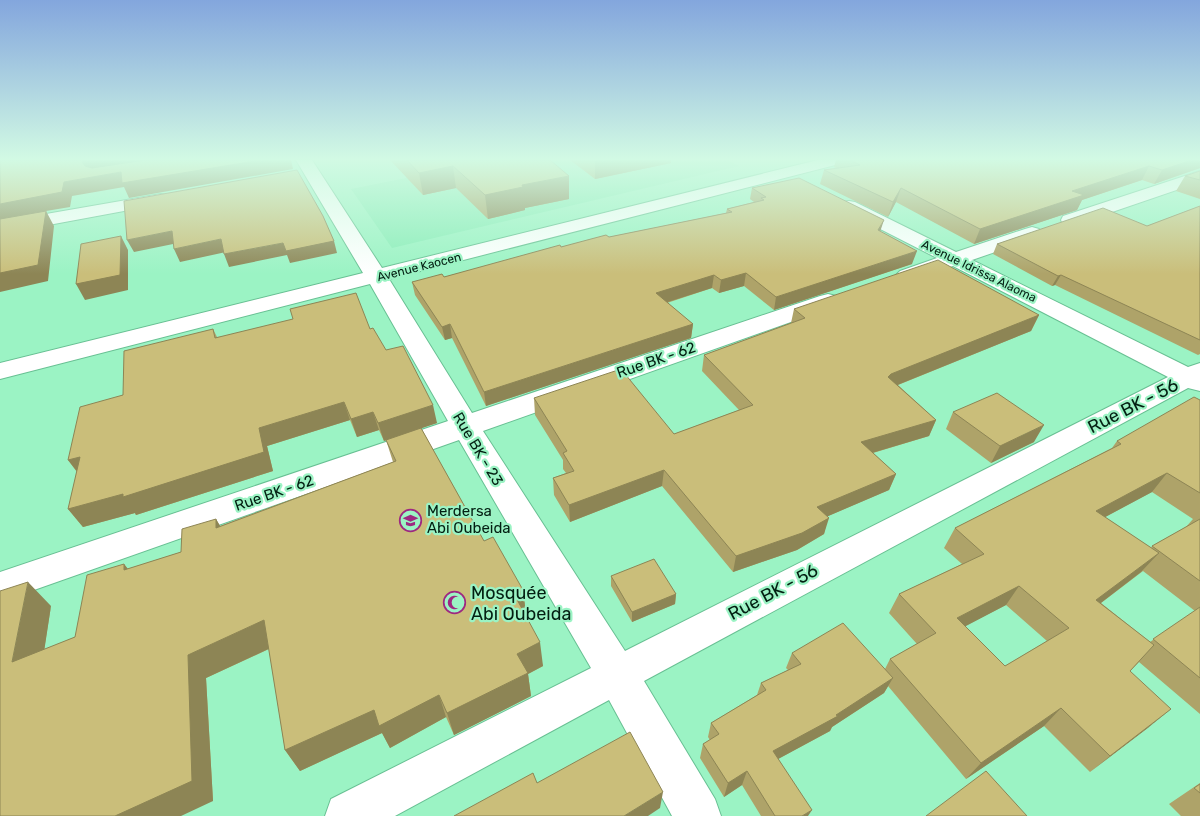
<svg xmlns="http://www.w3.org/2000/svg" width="1200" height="816" font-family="Rubik,sans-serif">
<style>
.built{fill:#8bedb9}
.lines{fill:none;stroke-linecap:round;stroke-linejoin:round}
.minor-casing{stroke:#68c093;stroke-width:2}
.minor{fill:#fff;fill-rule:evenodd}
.wall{fill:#aea369;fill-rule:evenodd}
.shaded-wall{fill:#8d8555}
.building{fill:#cabe7a;stroke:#8d8555;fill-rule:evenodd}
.labels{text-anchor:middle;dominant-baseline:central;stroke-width:4.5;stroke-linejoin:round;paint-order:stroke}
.far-street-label{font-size:12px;fill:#031f12;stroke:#9bf3c4}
.street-label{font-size:15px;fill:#031f12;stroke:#9bf3c4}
.poi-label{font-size:15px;fill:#031f12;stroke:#9bf3c4;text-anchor:start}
.near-street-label{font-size:18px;fill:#031f12;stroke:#9bf3c4}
.near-poi-label{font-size:18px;fill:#031f12;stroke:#9bf3c4;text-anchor:start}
</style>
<rect width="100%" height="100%" fill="#9bf3c4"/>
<path class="built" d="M484,160H728L739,166L392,248L351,189L486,162Z"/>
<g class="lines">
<defs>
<path id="minor" d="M296,160H312L382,268L818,160H845L843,163L389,279L472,413L820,296L828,294L836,296L839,301L836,306L483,431L625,651L1168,377L953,266L907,281L900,279L896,275L900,271L937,258L843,210L840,206L843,202L849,201L855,202L956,252L1025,229L1032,227L1039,229L1042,233L1039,237L972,260L1188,367L1200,363V391L1188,388L644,681L715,799L721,816H672L609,700L395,816H325L331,799L591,668L459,440L0,602V572L448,421L370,284L0,379V363L363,273Z
M1200,171V182L1077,224L1070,226L1063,224L1061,220L1063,216Z
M161,194L167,195L170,199L167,203L0,234V222Z"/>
</defs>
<use href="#minor" class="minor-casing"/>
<use href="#minor" class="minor"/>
</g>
<path class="wall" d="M390,160H550L569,199L525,208V210L488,219L456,188L423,195Z
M570,160H671V163L595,179Z
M836,160H1200V168L1154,184L1142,180L1082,200L1077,210L974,244L896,202L888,217L820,184L824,170L836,168L834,167Z
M1200,171V199L1176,191L1185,176Z
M752,188L880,232L912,264L774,310L744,286L719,293L712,288L667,303L693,324L691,338L486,406L452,338L445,340L415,295L412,282L444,277L561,247L726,213L727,209L754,202L750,199Z
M1200,206V354L1198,355L1055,285L1052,286L993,254L997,244L1147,226Z
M794,309L1039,315L1031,331L898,385L936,420L929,436L873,453L896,474L889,490L828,516L824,534L797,550L733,572L662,486L570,522L554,495L553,478L566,473L563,469V460L535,415L534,398L674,434L739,410L702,371L704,355L791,323Z
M213,329L217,337L370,329L437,423L421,428L484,541L523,590L526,614H525L543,666L528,674L531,696L454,735L446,717L390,748L382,733L300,771L285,750L269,649L206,678L213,801L0,816L51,606L44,650L75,637L124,564L128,569L181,552L216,519L220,526L393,462L386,440L384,441L379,430L357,437L350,420L267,446L273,471L136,515L135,513L83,527L68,509L77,472L68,460L123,395Z
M1200,400V714L1139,662L1130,671L1149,727L1090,772L1044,726L966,779L888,686L884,693L832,727L830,731L778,759L802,816H761L742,785L724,797L700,758L703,744L710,740L708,737L711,723L757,695L761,683L788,670L786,668L792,653L885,669L890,659L917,644L889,613L899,594L962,564L944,548L955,528L1112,448L1117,441ZM1152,492L1193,519L1186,527L1152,546L1151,548L1105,517ZM1143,571L1195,611L1150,642L1101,603ZM1006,605L1047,641L1005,666L965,626Z
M953,412L1034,442L991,463L946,429Z
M611,576L676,594L675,604L632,622L611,586Z
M1200,783V816H1181L1169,804Z"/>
<path class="shaded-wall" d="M84,160H153L89,176L82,162Z
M261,160H291L293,169L129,198L124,187L72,196L70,207L46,211L54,226L48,281L0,292V204L64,182L121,172Z
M595,160H671V163L595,179Z
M1192,160H1200V168L1154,184L1162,170Z
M453,166L456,188L423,195L419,173Z
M1149,166L1142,180L1082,200L1077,210L974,244L980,229L1072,191Z
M569,176V199L525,208V210L488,219L485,195L522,185Z
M901,188L896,202L888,217L893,202Z
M884,220L880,232L878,230Z
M172,231L178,243L134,252L127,240Z
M121,236L128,250V290L85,300L76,284Z
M221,239L226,252L180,262L174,249Z
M334,241L337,253L290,263L287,255L229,267L224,254L283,243Z
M917,251L912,264L774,310L776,297Z
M746,273L744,286L719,293L721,280Z
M714,275L712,288L655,306L656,293Z
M1061,275L1055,285L1052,286L1058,276Z
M1039,315L1031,331L885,390L888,377L891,374Z
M450,324L452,338L445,340L442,327Z
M693,324L691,338L486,406L484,392Z
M344,402L350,420L267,446L273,471L136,515L135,513L83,527L68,509L123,494L259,428Z
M433,405L437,423L384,441L378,423Z
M373,412L379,430L357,437L351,419Z
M936,420L929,436L855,458L861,442Z
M1044,425L1034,442L991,463L1000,446Z
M80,457L82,478L68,460Z
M664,470L662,486L570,522L569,505Z
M1167,473L1152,492L1081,530L1096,511Z
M896,474L889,490L812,523L817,507Z
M829,518L824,534L797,550L733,572L736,556Z
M216,519L230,543L216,528Z
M1159,553L1141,572L1080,619L1096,600Z
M124,564L143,589L124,570Z
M28,582L51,606L39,685L12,662Z
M1019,586L1006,605L945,637L957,618Z
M523,590L526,614L517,618L514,594Z
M676,594L675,604L632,622V612Z
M264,620L279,644L206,678L213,801L181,816H115L188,655Z
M540,642L543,666L528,674L531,696L454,735L447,713L517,654Z
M893,678L884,693L832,727L830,731L767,765L773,751L836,715Z
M439,695L446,717L390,748L382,733L300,771L285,750L374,710Z
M1061,708L1044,726L966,779L981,763Z
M1171,709L1149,727L1090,772L1110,756Z
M747,771L742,785L724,797L728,783Z
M663,792L660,808L648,816H624Z
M812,810L808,816H802Z"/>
<path class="building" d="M0,160H84L82,162L85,166L92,168L145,160H261L122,183L121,172L64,182L62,192L0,204Z
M407,160H550L569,176L522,185L523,187L485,195L453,166L419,173Z
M850,160H1192L1162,170L1149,166L1072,191L1084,195L980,229L901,188L893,202L824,170L860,165Z
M297,170L323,216L334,241L286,251L283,243L224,254L221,239L174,249L172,231L127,240L124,201Z
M1200,171V180L1185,176Z
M799,178L884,220L878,230L917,251L776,297L746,273L721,280L714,275L656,293L693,324L484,392L450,324L442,327L412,282L442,274L444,277L560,245L561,247L606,235L609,237L732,212L727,209L764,200L761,198L766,197L752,188Z
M1200,206V340L1061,275L1058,276L997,244L1103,208L1147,226Z
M46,211L38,265L0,273V219Z
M121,236L120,275L76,284L81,244Z
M938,260L1039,315L891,374L888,377L936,420L861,442L896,474L817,507L829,518L802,533L736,556L664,470L569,505L553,478L574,471L563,453L567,451L534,398L621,369L674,434L753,405L704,355L805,318L794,309Z
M356,293L370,329L373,328L386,350L403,346L433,405L378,423L373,412L351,419L344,402L259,428L264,452L123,497V494L68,509L80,457L68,460L80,407L123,395L124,351L213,329L215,338L293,319L290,309Z
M997,393L1044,425L1000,446L953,412Z
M1194,397L1200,400V493L1167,473L1096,511L1159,553L1096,600L1154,645L1130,671L1171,709L1110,756L1061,708L981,763L890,659L936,633L899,594L984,554L955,528L1121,444L1117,441ZM1019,586L1069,628L1005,666L957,618Z
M421,428L484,541L493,537L523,590L514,594L540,642L517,654L528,673L447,713L439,695L379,726L374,710L285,750L264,620L188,655L192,781L115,816H0V591L28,582L12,662L75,637L87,575L124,564V570L181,552L182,529L216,519V528L396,461L386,440Z
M1200,519V581L1152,546Z
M654,559L676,594L632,612L611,576Z
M1200,607V678L1153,639Z
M843,623L893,678L836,715L838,716L773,751L812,810L802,816H775L747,771L728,783L703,744L719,734L711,723L766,690L761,683L801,664L792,653Z
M630,732L663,792L624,816H454L533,773L537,783Z
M986,771L1027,816H926Z
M1200,784V793L1194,788Z"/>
<linearGradient id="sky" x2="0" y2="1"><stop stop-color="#83a6dd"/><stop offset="0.58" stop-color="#d2fae4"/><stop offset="1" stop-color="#d2fae4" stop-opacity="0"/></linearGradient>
<rect width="1200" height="274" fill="url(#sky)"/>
<defs>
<symbol id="school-ring" viewBox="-11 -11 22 22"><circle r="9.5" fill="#9bf3c4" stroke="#9e2881" stroke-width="1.5"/><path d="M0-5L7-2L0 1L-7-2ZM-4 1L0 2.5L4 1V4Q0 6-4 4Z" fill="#9e2881"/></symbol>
<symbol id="mosque-ring" viewBox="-11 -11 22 22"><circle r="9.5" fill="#9bf3c4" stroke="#9e2881" stroke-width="1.5"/><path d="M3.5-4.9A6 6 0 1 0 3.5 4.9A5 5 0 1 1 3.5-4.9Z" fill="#9e2881"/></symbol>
</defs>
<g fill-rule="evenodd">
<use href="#school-ring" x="398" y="508" width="25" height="25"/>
<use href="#mosque-ring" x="442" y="590" width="25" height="25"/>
</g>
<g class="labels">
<g class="far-street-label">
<text transform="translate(419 267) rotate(-14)">Avenue Kaocen</text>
<text transform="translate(979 271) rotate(26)">Avenue Idrissa Alaoma</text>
</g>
<g class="street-label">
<text transform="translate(656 360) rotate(-19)">Rue BK - 62</text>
<text transform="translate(478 449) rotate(59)">Rue BK - 23</text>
<text transform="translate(274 493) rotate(-19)">Rue BK - 62</text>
</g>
<g class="poi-label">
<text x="427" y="511">Merdersa<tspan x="427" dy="17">Abi Oubeida</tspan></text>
</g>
<g class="near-street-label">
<text transform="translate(1133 406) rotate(-27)">Rue BK - 56</text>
<text transform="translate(773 592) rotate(-28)">Rue BK - 56</text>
</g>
<g class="near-poi-label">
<text x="471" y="593">Mosquée<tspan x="471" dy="21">Abi Oubeida</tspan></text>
</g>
</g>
</svg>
